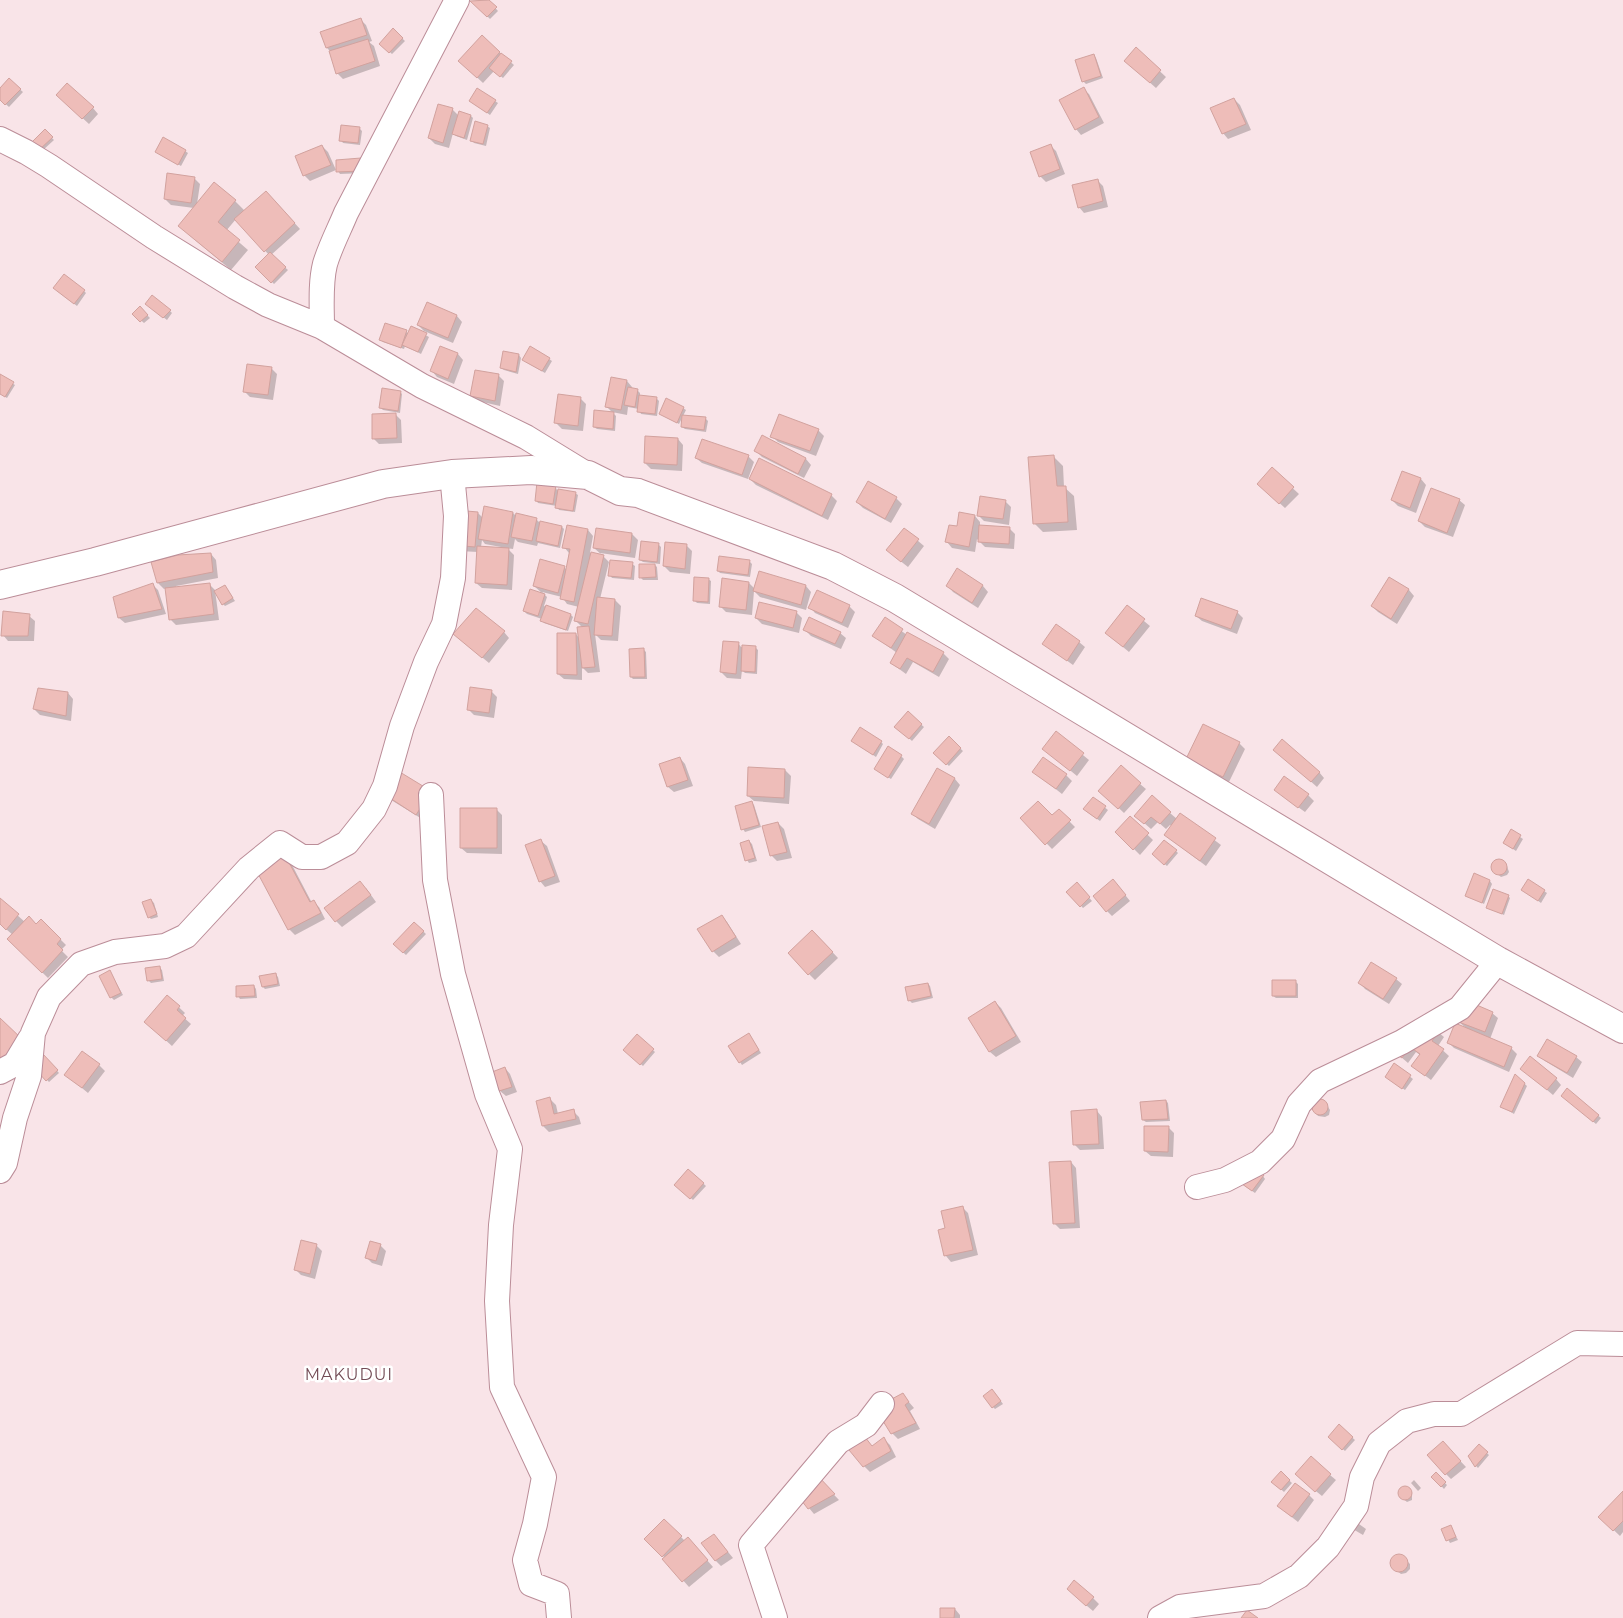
<svg xmlns="http://www.w3.org/2000/svg" width="1623" height="1618" font-family="Montserrat,sans-serif">
<style>
.shadow{fill:#0003;fill-rule:evenodd}
.building{fill:#eebdb9;stroke:#d2a29e}
.lines{fill:none;stroke-linecap:round;stroke-linejoin:round}
.minor-casing{stroke:#bb8d98;stroke-width:26}
.tertiary-casing{stroke:#bb8d98;stroke-width:30}
.minor{stroke:#fff;stroke-width:24}
.tertiary{stroke:#fff;stroke-width:28}
.labels{text-anchor:middle;dominant-baseline:central;stroke-width:5;stroke-linejoin:round;paint-order:stroke}
.quarter-label{font-size:16px;letter-spacing:1px;fill:#724a54;stroke:#fff}
</style>
<rect width="100%" height="100%" fill="#f9e4e8"/>
<path class="shadow" d="M488,0L498,11L490,19L472,1Z
M361,20L366,25L372,41L369,42L374,46L380,66L343,79L337,73L330,51L327,48Z
M393,30L405,41L392,54L381,44Z
M482,37L514,65L503,78L494,71L483,83L466,67Z
M1136,49L1166,77L1156,88L1131,66Z
M1094,55L1096,58L1103,78L1086,84L1083,81Z
M9,80L23,92L9,107L0,99V90Z
M1083,89L1089,94L1104,123L1081,135L1076,129Z
M1234,99L1240,105L1251,130L1228,139L1223,133Z
M64,101L93,108L98,114L89,124Z
M495,101L498,103L490,115L473,103Z
M452,109L459,116H471L473,118L467,140L456,136L453,133L449,148L435,144L429,138Z
M487,126L490,128L486,146L474,143L472,140Z
M359,128L362,131L360,145L343,143L341,140Z
M45,131L54,140L42,151L33,142Z
M1050,145L1056,151L1065,174L1046,182L1040,176Z
M322,146L328,152L336,170L310,181L304,175Z
M185,151L188,153L181,166L157,152Z
M360,160L364,173L340,174L338,171Z
M194,178L200,184L197,204L235,201L245,211L272,198L300,229L271,255L288,270L274,284L257,267L269,255L236,219L226,231L248,250L231,270L188,234L194,208L171,205L165,199Z
M1097,180L1103,186L1108,207L1084,213L1079,207Z
M57,291H84L86,293L77,306Z
M427,303L457,316L462,322L453,343L424,331L418,325Z
M149,306L170,311L172,313L167,320Z
M140,308L150,318L144,323L134,314Z
M412,328L429,337L421,354L405,346L404,349L383,342L381,340L406,332L409,334Z
M441,348L458,354L463,360L454,384L437,377L432,371Z
M519,355L521,358L518,374L504,370L501,368Z
M549,359L552,361L545,373L526,362Z
M271,368L277,374L273,400L250,397L244,391Z
M0,375L15,385L7,398L0,394Z
M498,375L504,381L500,406L478,401L472,396Z
M627,381L632,387V389L638,391L640,393V396L657,399L659,401L657,416L641,414L639,409L628,407L627,415L612,412L616,416L615,431L597,429L594,427L613,413L606,406Z
M400,392L402,394L400,413L383,410L380,407Z
M580,398L586,404L583,431L562,429L556,423Z
M683,408L686,410L683,416L705,418L708,421L706,432L685,429L682,427L683,416L679,424L660,414Z
M395,414L401,420L402,443L379,444L373,438Z
M818,430L824,436L816,456L778,442L772,436Z
M763,437L806,459L811,465L804,478L762,457L756,451Z
M678,439L683,445L682,471L651,469L645,463Z
M748,456L754,462L748,479L702,463L696,458Z
M1054,457L1063,466L1064,487L1074,496L1077,530L1043,532L1034,523Z
M1272,469L1299,494L1285,508L1264,489Z
M1403,472L1421,479L1426,485L1416,513L1398,506L1392,500Z
M750,479L831,495L837,501L828,520L756,485Z
M555,486L557,490L575,493L578,495L575,512L559,510L557,506L538,503L536,500Z
M896,498L902,504L891,523L863,508L857,502Z
M1459,500L1465,505L1453,537L1425,527L1419,521Z
M1005,501L1011,507L1009,525L984,521L978,515Z
M478,513L483,518L513,513L517,517L536,519L539,522L562,527L564,529L560,548L538,543L537,546L518,542L515,539L513,549L507,548L514,555L512,590L482,588L476,583L478,552L459,551ZM482,540L485,544L501,547V549L481,547Z
M975,516L980,522V526L1009,528L1015,534L1014,549L985,547L977,539L975,552L952,548L947,542L958,528Z
M597,529L632,534L638,540L635,558L600,553L609,562L600,599L615,600L621,606L618,641L601,640L595,634L600,672L588,673L582,667V680L564,679L558,674L576,634L579,638L583,628L576,621L579,607L567,604L562,597L542,592L547,597L544,606L571,615L573,617L568,631L544,623L542,619L527,614L524,611L543,594L534,586L564,567L567,570L569,553L564,547L588,530L593,536L590,553L603,556L594,548Z
M904,529L924,546L908,567L894,556Z
M658,544L661,547L660,564L643,562L640,560Z
M686,545L692,551L690,574L670,572L664,566Z
M211,554L216,560L218,578L176,586V588L209,584L215,590L219,620L176,625L171,620L166,588L164,589L158,583Z
M749,561L752,564L750,577L720,573L718,571Z
M632,564L635,566L634,580L612,578L610,575Z
M654,564L657,567L658,580H643L641,578Z
M958,570L983,586L988,592L978,608L953,592L948,586Z
M708,579L711,581L710,604L697,603L695,601Z
M1390,579L1409,590L1414,596L1397,624L1378,612L1372,606Z
M749,583L755,589L806,586L811,592L806,610L760,597L754,591L752,615L726,612L720,606Z
M153,585L158,590L166,614L125,623L119,618Z
M225,586L235,601L225,606L223,604Z
M849,606L855,612L848,628L815,613L810,607Z
M1127,607L1150,626L1129,652L1112,638Z
M1237,612L1243,618L1237,634L1202,621L1196,616Z
M797,613L802,618L799,633L762,624L756,618Z
M29,616L35,621L34,641H8L3,635Z
M885,619L907,635L908,633L943,653L949,659L939,677L913,662L906,674L891,663L897,653L874,636Z
M805,630L840,633L846,638L841,649L811,636Z
M504,632L509,638L489,663L461,640Z
M1079,642L1085,647L1073,665L1044,644Z
M738,643L741,647H755L758,650L757,674L745,673L742,670L741,679L727,678L721,672Z
M643,649L646,652L647,679H633L631,677Z
M491,691L497,697L494,718L474,715L468,709Z
M68,693L73,699L71,721L40,715L34,709Z
M908,713L924,727L912,741L896,726Z
M1056,733L1089,760L1077,776L1044,749Z
M949,738L963,751L949,766L935,753Z
M881,742L883,744L876,757L855,743Z
M1239,743L1245,749L1229,782L1194,765Z
M1281,755L1319,772L1324,778L1317,787Z
M901,756L904,759L891,779L878,771Z
M680,758L685,764L693,786L674,792L668,787Z
M785,770L791,776L789,804L754,801L748,796Z
M938,770L955,779L960,785L935,829L918,819L913,814Z
M1034,772L1066,775L1072,781L1062,794Z
M1140,784L1146,789L1124,813L1106,796Z
M383,795L436,798L422,819Z
M1281,795H1308L1314,801L1305,812Z
M1093,798L1108,810L1100,821L1087,812Z
M752,803L754,805L761,827L745,832L743,829Z
M496,809L502,815V854L467,853L461,848Z
M1059,811L1075,827L1052,849L1022,818L1052,817Z
M1170,813L1177,819L1180,814L1221,845L1206,866L1165,835L1172,826L1170,825L1166,829L1158,822L1151,829L1136,816Z
M1130,818L1153,840L1140,855L1117,832Z
M778,823L784,829L792,858L777,861L771,855Z
M1511,831L1523,839L1516,851L1504,843Z
M541,841L547,846L560,882L545,887L540,881Z
M749,841L752,844L757,861L749,863L747,860Z
M1176,851L1178,853L1167,866L1153,854Z
M1500,860L1507,866L1509,872L1507,875L1501,877L1494,871L1492,867L1496,861Z
M290,861L312,903L313,902L319,907L325,919L295,935L289,929L257,869Z
M1490,881L1492,884L1484,904L1466,895Z
M1077,884L1092,901L1083,908L1068,892Z
M1118,886L1130,901L1112,916L1107,911Z
M366,888L376,902L342,927L336,921Z
M1523,890L1544,891L1547,893L1541,903Z
M1508,896L1510,898L1504,915L1488,908Z
M0,900L25,922L36,925L41,920L66,945L61,950L68,957L48,978L8,939L13,935L0,924Z
M151,900L154,903L158,917L151,919L149,917Z
M721,916L727,922L741,944L719,957L713,951Z
M414,923L426,934L406,955L394,944Z
M818,937L838,958L815,980L809,974Z
M159,967L162,970L164,981L151,983L149,981L146,969Z
M110,972L123,995L114,1000L111,997Z
M276,975L278,977L280,986L265,989L263,987Z
M1396,979L1402,984L1389,1004L1365,989L1360,983Z
M1295,981L1298,984V998H1276L1273,996Z
M928,984L930,986L933,998L912,1003L909,1000Z
M254,986L256,989L257,998L240,999L238,996Z
M168,997L185,1013L182,1016L191,1024L172,1046L151,1027Z
M995,1002L1001,1008L1021,1042L996,1057L990,1052L969,1018Z
M1492,1013L1498,1018L1490,1039L1511,1048L1517,1054L1509,1072L1454,1048L1448,1042L1467,1029L1458,1021Z
M1438,1032L1444,1037L1438,1046L1449,1056L1431,1080L1419,1071L1420,1055L1416,1052L1408,1063L1394,1051Z
M637,1036L655,1052L643,1066L625,1050Z
M751,1037L761,1053L742,1065L740,1062Z
M43,1055L59,1073L49,1082L33,1065Z
M1539,1056L1576,1057L1582,1062L1573,1078L1545,1061Z
M99,1065L105,1071L88,1093L66,1075Z
M1395,1065L1413,1079L1405,1090L1389,1079Z
M505,1068L510,1074L517,1092L506,1096L500,1091Z
M1528,1074L1556,1079L1561,1085L1553,1095Z
M1516,1076L1527,1086L1514,1114L1501,1106Z
M1567,1090L1601,1118L1596,1124L1565,1098Z
M550,1099L556,1105L558,1114L573,1111L579,1117L581,1124L549,1132L543,1126Z
M1318,1100L1325,1102L1330,1110L1329,1115L1325,1117L1318,1116L1312,1108L1314,1102Z
M1166,1101L1168,1103L1170,1121L1146,1122L1143,1120Z
M1097,1111L1102,1117L1104,1149L1080,1150L1074,1144Z
M1168,1127L1174,1133L1173,1157L1151,1156L1145,1151Z
M1071,1162L1076,1168L1080,1228L1060,1229L1054,1223Z
M688,1170L706,1186L693,1200L675,1184Z
M1263,1176L1265,1179L1255,1193L1239,1182Z
M962,1207L968,1213L978,1255L951,1262L946,1256L939,1230L946,1229Z
M316,1245L322,1251L315,1279L301,1275L295,1269Z
M380,1245L386,1251L382,1266L372,1263L367,1258Z
M995,1393L1003,1404L995,1409L993,1407Z
M903,1395L914,1408L910,1411L920,1429L898,1439L892,1433Z
M1339,1426L1355,1440L1345,1451L1329,1437Z
M865,1438L873,1447L884,1439L890,1445L896,1457L870,1472L864,1466Z
M1479,1446L1489,1455L1478,1468L1476,1466Z
M1448,1448L1466,1467L1451,1479L1446,1474Z
M1281,1473L1292,1483L1284,1492L1273,1482Z
M1436,1474L1447,1485L1444,1489L1433,1477Z
M1330,1475L1336,1480L1322,1496L1302,1480Z
M818,1478L839,1500L814,1514L809,1508Z
M1414,1480L1421,1488L1418,1491L1411,1483Z
M1403,1488H1406L1412,1493V1500L1407,1502L1400,1496V1493Z
M1623,1493V1532L1620,1536L1600,1517Z
M1309,1495L1314,1500L1298,1522L1284,1511Z
M1352,1519L1366,1529L1363,1535L1351,1528Z
M664,1520L685,1541L693,1544L713,1567L689,1587L664,1559L665,1558L646,1539Z
M1451,1527L1458,1540L1450,1543L1443,1530Z
M720,1542L733,1558L721,1566L715,1560Z
M1396,1555H1401L1410,1564V1569L1406,1573L1401,1574L1391,1566V1561Z
M1074,1595L1093,1598L1099,1604L1093,1611Z
M955,1609L960,1615V1618H941Z"/>
<path class="building" d="M489,0L497,7L487,17L470,1Z
M361,18L367,35L326,48L320,32Z
M393,28L403,38L389,53L379,44Z
M482,35L500,52L477,78L458,61Z
M368,39L375,61L336,74L329,51Z
M1136,47L1161,70L1150,83L1124,61Z
M501,53L512,61L500,77L489,68Z
M1094,54L1101,76L1082,82L1075,60Z
M9,78L21,89L5,105L0,100V88Z
M67,83L94,107L82,119L56,95Z
M1084,87L1099,117L1075,130L1059,100Z
M477,88L496,100L487,113L469,101Z
M1234,98L1246,124L1222,134L1210,108Z
M438,104L453,108L443,143L428,138Z
M459,111L471,115L464,138L452,134Z
M475,121L488,125L483,144L470,141Z
M341,125L360,127L358,143L339,141Z
M45,129L53,137L39,150L32,142Z
M163,137L186,150L178,165L155,152Z
M1051,144L1060,169L1039,177L1030,152Z
M322,145L331,165L303,176L295,156Z
M361,158L362,171L336,172V160Z
M167,173L195,177L191,203L164,199Z
M1098,179L1103,201L1078,208L1072,185Z
M214,182L236,200L218,222L240,240L222,262L178,226Z
M266,191L295,223L264,252L234,219Z
M270,252L286,267L271,283L255,267Z
M64,274L85,290L74,304L53,288Z
M152,295L171,310L163,318L145,304Z
M427,302L457,315L448,338L417,325Z
M140,306L148,315L140,322L132,314Z
M385,323L407,330L401,348L379,340Z
M411,326L427,333L418,352L402,345Z
M440,346L458,353L448,379L430,371Z
M530,346L550,358L542,371L522,360Z
M503,351L519,354L516,372L500,368Z
M247,364L272,367L268,395L243,392Z
M475,370L499,374L495,401L470,396Z
M0,374L14,382L5,397L0,394Z
M611,377L627,380L621,410L605,407Z
M628,387L638,389L635,407L624,405Z
M382,388L401,391L398,411L379,408Z
M558,394L581,397L578,426L554,423Z
M639,395L657,397L655,414L637,412Z
M666,398L684,407L677,423L659,414Z
M594,410L614,412L613,429L593,427Z
M396,413L397,438L372,439V414Z
M779,414L819,429L810,451L770,437Z
M682,415L706,417L704,430L681,427Z
M762,435L806,458L798,474L754,451Z
M645,436L678,438L677,465L644,463Z
M702,439L749,455L742,475L695,458Z
M1054,455L1057,486H1066L1068,522L1033,524L1028,457Z
M759,458L832,494L822,516L749,479Z
M1272,467L1294,487L1279,504L1257,484Z
M1402,471L1421,478L1410,508L1391,500Z
M868,481L897,497L885,519L856,502Z
M537,482L556,485L553,504L535,501Z
M1431,488L1460,499L1447,533L1418,521Z
M558,489L576,492L573,511L555,508Z
M980,496L1006,500L1003,519L977,516Z
M484,506L513,512L508,544L478,539Z
M455,510L478,512L475,547L452,545Z
M959,512L975,515L969,547L945,542L949,525L957,526Z
M516,513L537,518L532,541L511,537Z
M540,521L562,526L558,546L536,541Z
M567,525L588,529L574,602L560,599L570,549L562,548Z
M979,525L1010,527L1009,544L978,542Z
M596,528L632,533L630,553L593,548Z
M904,528L919,539L901,562L886,550Z
M641,541L659,543L657,562L639,560Z
M665,542L687,544L685,569L663,566Z
M477,546L509,548L507,585L475,583Z
M591,552L604,555L588,624L574,621Z
M211,553L213,572L157,583L151,562L178,555Z
M719,556L750,560L748,575L717,571Z
M540,559L565,566L558,593L533,586Z
M610,560L633,562L631,578L608,576Z
M639,564H655L656,577L639,578Z
M957,568L983,585L972,603L946,586Z
M759,571L806,585L801,605L753,591Z
M694,577L709,578L708,602L693,601Z
M1389,577L1409,589L1391,619L1371,606Z
M722,578L749,582L746,610L719,607Z
M153,583L162,609L118,618L113,597Z
M210,583L214,614L169,620L165,588Z
M225,585L233,598L222,605L214,591Z
M530,589L545,594L538,616L523,611Z
M817,590L850,605L842,623L808,608Z
M597,597L615,599L612,636L594,635Z
M1201,598L1238,611L1231,629L1195,616Z
M759,602L797,611L793,628L755,618Z
M546,605L571,614L566,630L540,621Z
M1127,605L1145,619L1123,647L1105,633Z
M476,608L505,631L482,658L453,634Z
M3,611L30,614L28,636H1Z
M809,617L841,632L835,644L803,630Z
M885,617L903,629L891,648L872,636Z
M1056,624L1080,641L1067,661L1042,644Z
M589,626L595,667L582,668L577,627Z
M907,632L944,652L933,672L907,658L900,669L890,663Z
M557,633H576L577,675L557,674Z
M723,641L739,642L736,674L720,672Z
M742,645L756,646L755,672L741,671Z
M644,648L645,677H630L629,649Z
M470,687L492,690L489,713L467,710Z
M38,688L68,692L66,716L33,709Z
M908,711L922,724L909,739L894,727Z
M1203,724L1240,742L1223,777L1186,759Z
M860,727L882,741L873,755L851,741Z
M1056,731L1084,753L1070,771L1042,749Z
M949,736L961,748L946,765L933,753Z
M1282,739L1320,772L1311,782L1273,750Z
M888,746L902,755L888,778L874,769Z
M680,757L688,780L667,787L659,764Z
M1043,757L1067,774L1056,789L1032,772Z
M1121,765L1141,783L1118,809L1098,791Z
M390,766L431,791L416,815L376,789Z
M748,767L785,769L784,798L747,796Z
M937,768L955,778L929,824L911,814Z
M1284,776L1309,794L1298,808L1274,790Z
M1152,795L1171,812L1160,824L1151,817L1144,824L1134,816Z
M1093,797L1106,806L1097,819L1083,809Z
M752,801L759,825L741,830L735,806Z
M1038,801L1052,815L1059,809L1071,820L1045,845L1020,818Z
M460,808H497V848H460Z
M1180,813L1216,838L1200,861L1164,835Z
M1130,816L1149,833L1133,850L1115,832Z
M778,822L787,852L770,856L762,826Z
M1511,829L1521,835L1513,849L1503,843Z
M541,839L555,876L539,882L525,845Z
M749,840L755,858L745,861L740,843Z
M1164,840L1177,850L1164,865L1152,854Z
M284,853L310,902L314,900L321,913L288,930L255,868Z
M1491 867a8 8 0 1 1 16 0a8 8 0 1 1-16 0Z
M1474,873L1490,880L1482,903L1465,896Z
M1113,879L1126,895L1106,912L1093,896Z
M1528,879L1545,890L1538,901L1521,890Z
M360,881L371,895L335,922L324,908Z
M1077,882L1090,897L1080,907L1066,892Z
M1493,889L1509,895L1502,914L1486,908Z
M0,898L19,914L6,930L0,924Z
M151,899L157,914L148,918L142,902Z
M722,915L736,937L712,952L697,929Z
M29,916L36,924L41,919L61,939L57,944L63,950L42,973L7,939Z
M414,922L424,931L403,953L393,944Z
M812,930L833,952L808,975L788,953Z
M1371,962L1397,978L1383,999L1358,983Z
M160,966L162,979L147,981L145,968Z
M110,970L121,993L110,998L99,976Z
M276,973L278,984L262,987L259,976Z
M1272,980H1296V996H1272Z
M928,983L931,996L908,1001L905,987Z
M254,985L255,996L236,997V986Z
M167,995L180,1006L177,1010L186,1018L166,1041L144,1022Z
M1465,1000L1493,1012L1485,1032L1456,1021Z
M995,1001L1016,1036L989,1052L968,1018Z
M0,1018L22,1039L0,1061Z
M1455,1023L1512,1047L1504,1067L1447,1043Z
M1439,1031L1432,1041L1444,1049L1425,1076L1411,1066L1420,1054L1410,1047L1402,1058L1392,1051Z
M749,1033L759,1050L739,1063L728,1046Z
M637,1034L654,1049L640,1065L623,1050Z
M1547,1039L1577,1056L1567,1073L1537,1056Z
M82,1051L100,1064L82,1088L64,1075Z
M43,1054L58,1070L46,1081L31,1064Z
M1530,1056L1557,1078L1547,1090L1520,1069Z
M1394,1063L1411,1075L1402,1089L1385,1077Z
M505,1067L512,1087L499,1091L492,1072Z
M1515,1074L1525,1083L1512,1112L1500,1107Z
M1567,1088L1599,1115L1593,1122L1561,1096Z
M550,1097L554,1114L574,1109L576,1119L542,1126L536,1101Z
M1312 1107a8 8 0 1 1 16 0a8 8 0 1 1-16 0Z
M1166,1100L1168,1119L1142,1120L1140,1102Z
M1097,1109L1099,1144L1073,1145L1071,1111Z
M1144,1126H1169L1168,1152L1144,1151Z
M1071,1161L1075,1223L1053,1224L1049,1162Z
M1246,1163L1264,1175L1252,1191L1235,1179Z
M688,1169L704,1183L690,1199L674,1185Z
M963,1206L973,1250L944,1256L938,1230L945,1228L941,1211Z
M301,1240L317,1244L310,1274L294,1270Z
M370,1241L381,1244L376,1261L365,1258Z
M992,1389L1001,1401L992,1408L983,1396Z
M903,1393L909,1402L905,1405L916,1423L891,1434L875,1408Z
M1339,1424L1353,1437L1342,1450L1328,1437Z
M865,1437L872,1446L884,1437L891,1451L863,1467L849,1450Z
M1443,1441L1461,1461L1445,1475L1427,1455Z
M1479,1444L1488,1452L1475,1467L1468,1456Z
M1311,1456L1331,1474L1315,1492L1295,1474Z
M1281,1471L1290,1480L1281,1490L1271,1482Z
M1436,1472L1446,1482L1441,1487L1431,1477Z
M818,1476L835,1494L808,1509L795,1492Z
M1295,1483L1310,1494L1292,1517L1277,1506Z
M1398 1493a7 7 0 1 1 14 0a7 7 0 1 1-14 0Z
M1623,1491V1521L1613,1531L1598,1517Z
M664,1519L682,1536L662,1557L644,1539Z
M1451,1525L1456,1537L1446,1541L1441,1529Z
M714,1534L728,1552L715,1561L701,1543Z
M688,1537L708,1560L682,1582L662,1559Z
M1390 1563a9 9 0 1 1 18 0a9 9 0 1 1-18 0Z
M1074,1580L1094,1597L1086,1606L1067,1589Z
M940,1608H955L954,1618H940Z
M1247,1610L1258,1618H1241Z"/>
<g class="lines">
<defs>
<path id="minor" d="M0,139L26,152L49,166L154,237L235,287L268,305L322,327L422,386L526,437L588,475
M322,327C322,307 320,284 325,264C330,247 339,230 346,213L457,0
M431,795L435,880L453,974L487,1094L510,1149L501,1225L497,1301L502,1387L544,1477L535,1524L525,1560L531,1584L557,1594L559,1618
M0,1072L15,1064L30,1039
M0,1171L5,1163L15,1118L29,1076L33,1033L49,997L81,964L115,952L165,946L186,936L249,868L280,843L302,857H321L347,843L374,809L385,786L402,726L426,662L444,624L453,578L456,516L452,474
M1197,1187L1225,1180L1260,1162L1283,1139L1299,1104L1320,1081L1402,1042L1460,1008L1498,961
M775,1618L751,1545L838,1442L866,1425L882,1404
M1160,1618L1180,1607L1264,1596L1299,1576L1328,1547L1356,1506L1362,1477L1379,1443L1407,1421L1434,1414H1461L1577,1343L1623,1344"/>
<path id="tertiary" d="M0,585L95,562L383,484L452,474L531,470L588,475L620,491L638,493L833,566L895,598L1498,961L1623,1029"/>
</defs>
<use href="#minor" class="minor-casing"/>
<use href="#tertiary" class="tertiary-casing"/>
<use href="#minor" class="minor"/>
<use href="#tertiary" class="tertiary"/>
</g>
<g class="labels">
<g class="quarter-label">
<text x="349" y="1374">MAKUDUI</text>
</g>
</g>
</svg>
